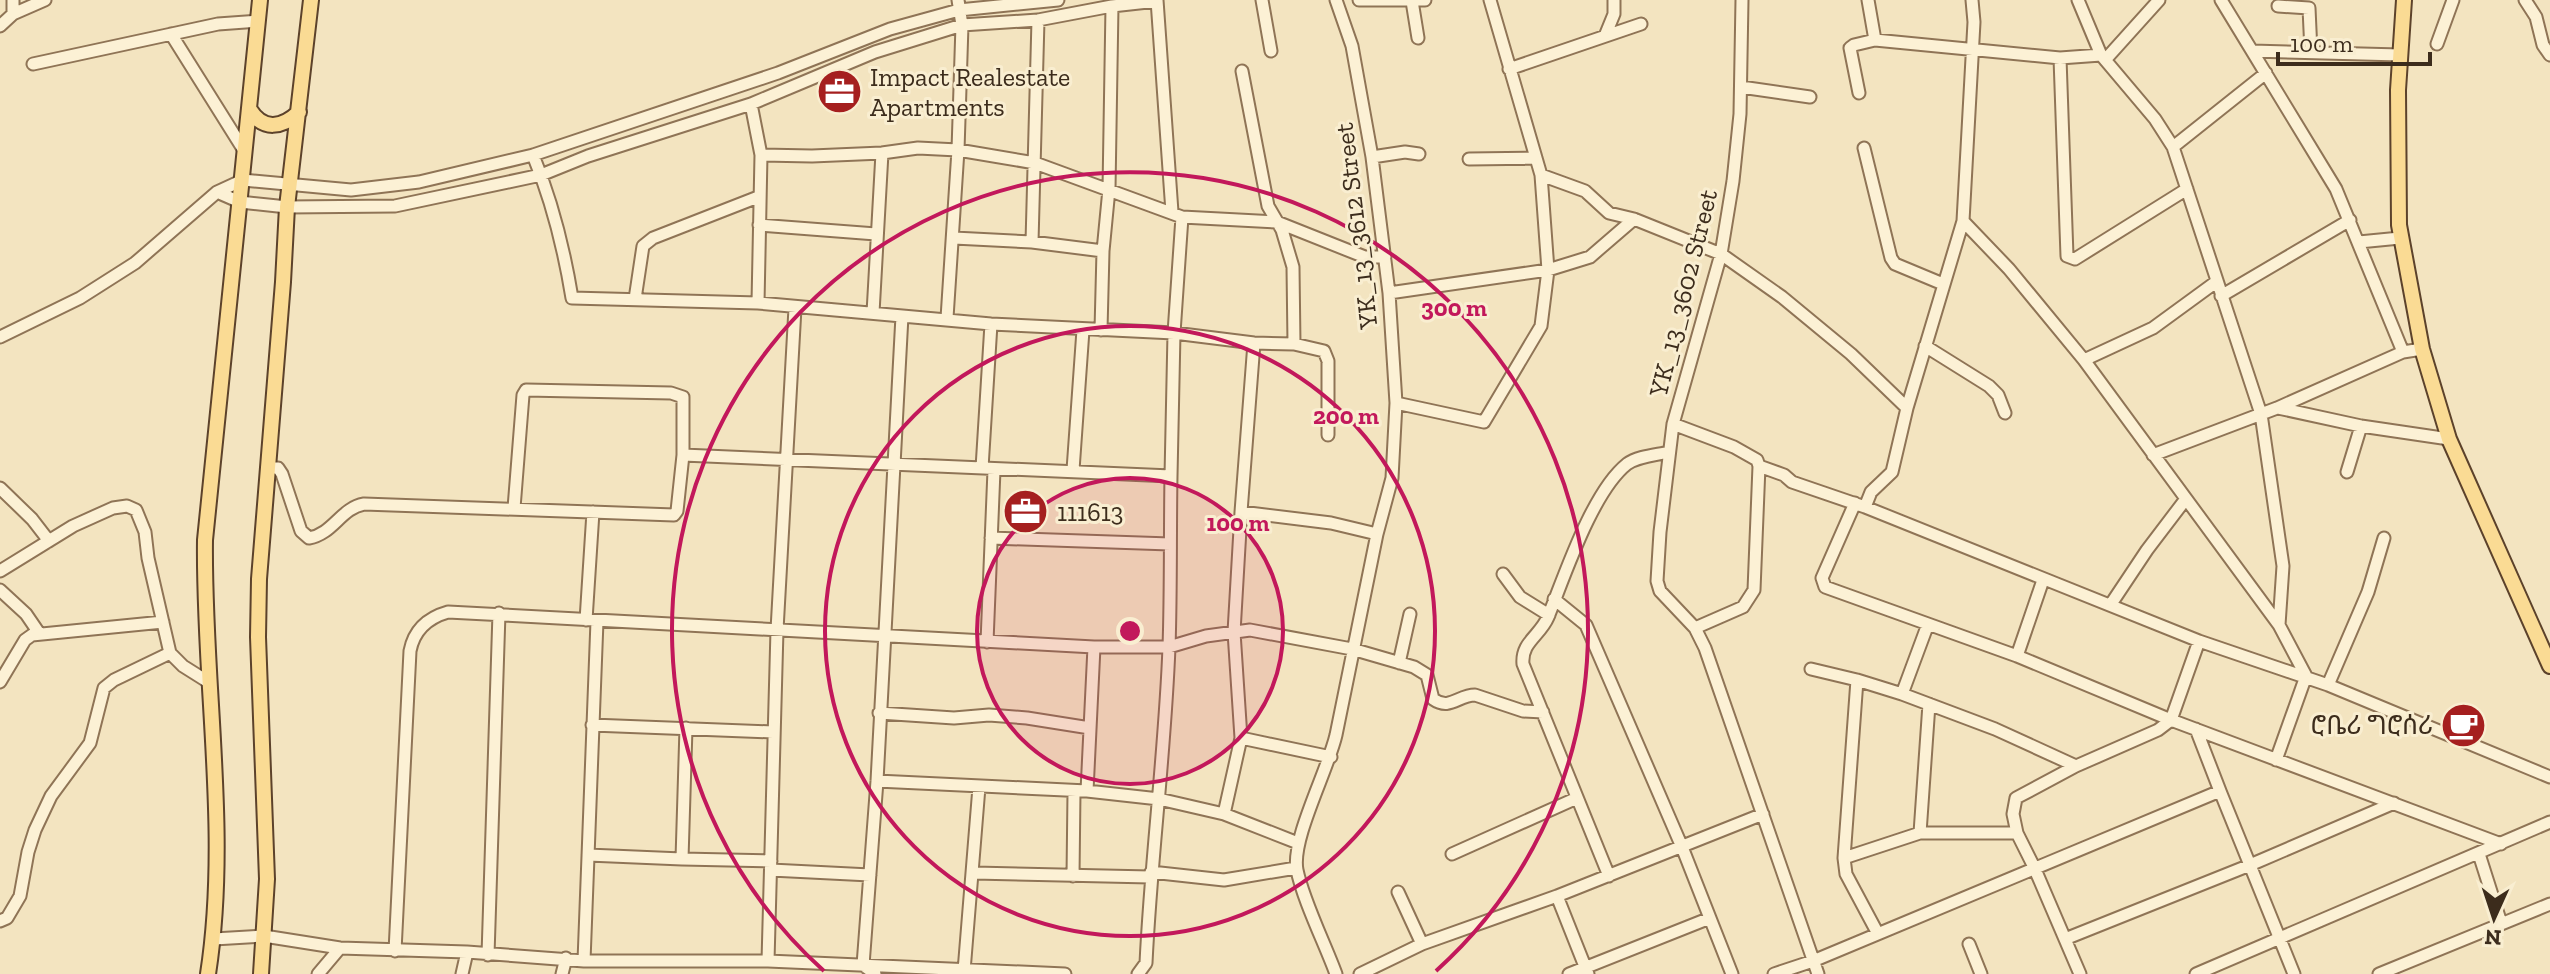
<svg xmlns="http://www.w3.org/2000/svg" width="2550" height="974" font-family="'Zilla Slab','Noto Sans Ethiopic',serif">
<style>
.lines{fill:none;stroke-linecap:round;stroke-linejoin:round}
.minor-casing{stroke:#8f7456;stroke-width:15}
.major-casing{stroke:#5c422b;stroke-width:18}
.minor{stroke:#fcf1d5;stroke-width:11}
.major{stroke:#fadb94;stroke-width:14}
.ring{fill:none;stroke:#c2185b;stroke-width:4}
.labels{text-anchor:middle;dominant-baseline:central;stroke-width:6;stroke-linejoin:round;paint-order:stroke}
.poi-label{font-size:26px;fill:#3c2c1c;stroke:#f9eed1;text-anchor:start}
.street-label{font-size:26px;fill:#3c2c1c;stroke:#f9eed1}
.centre{fill:#c2185b;stroke:#f9eed1;stroke-width:4}
.ring-label{font-size:24px;text-anchor:middle;font-weight:bold;fill:#c2185b;stroke:#f9eed1;stroke-width:6;stroke-linejoin:round;paint-order:stroke}
</style>
<rect width="100%" height="100%" fill="#f3e4c0"/>
<g class="lines">
<defs>
<path id="minor" d="M1157,0L1172,212
M1262,0L1271,51
M1336,0L1352,46L1372,157L1389,293L1396,403L1392,478L1377,534L1336,735C1328,770 1291,839 1297,870C1303,900 1325,944 1336,974
M1359,0H1425
M1742,0L1740,114L1733,181L1721,254L1673,424L1660,532L1657,581L1660,591L1695,628L1705,648L1818,974
M1868,0L1875,40
M1972,0L1974,22L1963,221L2009,269L2084,360L2279,625L2306,676L2276,760
M2078,0L2101,55L2155,119L2173,147L2261,414L2283,566L2279,625
M2221,0L2336,189L2403,352L2422,349
M2525,0L2536,17L2543,45L2550,55
M1412,1L1418,38
M2278,6L2309,8L2311,52
M13,14L45,0
M0,26L13,14V0
M171,34L245,152
M1605,36L1614,14V0
M2437,44L2453,0
M2252,51L2400,55
M2060,58L2067,256L2075,259L2187,189
M2105,60L2159,0
M33,64L218,24L258,21
M1509,69L1641,24
M1741,87L1810,97
M1859,93L1850,48L1854,45L1875,40L2060,58L2101,55
M751,104L761,155
M2173,147L2266,73
M1864,148L1891,258L1895,264L1943,284
M533,155C552,201 564,249 572,298L758,303L991,324L1174,333L1254,343L1294,344L1293,267L1282,230L1268,206L1242,71
M1372,157L1405,152L1419,154
M1469,159L1536,158
M1541,175L1585,191L1609,213L1634,219L1721,254L1782,297L1851,354L1907,408
M217,192L240,202L287,207L395,206L541,175L588,156L751,104L875,52L962,25L1038,20L1112,6L1157,1
M759,225L876,234
M954,238L1032,242L1103,251
M1032,242L1038,20
M2359,242L2400,238
M1389,293L1548,270L1590,257L1634,219
M2221,296L2350,220
M635,299L643,246L653,238L758,197
M758,303L761,155L812,156L882,153L918,148L958,150L1035,163L1182,217L1277,222L1365,257H1385
M873,313L882,153
M947,318L958,150L962,25L958,0
M1101,330L1103,251L1109,189L1112,6
M0,337L80,298L135,263L217,192L243,180L351,190L419,182L533,155L778,73L890,29L959,10L1058,0
M1294,344L1324,351L1328,361V435
M1925,346L1989,386L1998,395L2005,413
M2084,360L2153,328L2216,282
M1396,403L1484,422L1541,326L1548,270L1541,175L1490,0
M2278,408L2361,426L2449,439
M1673,424L1734,447L1757,460L1759,466L1754,590L1743,607L1695,628
M683,455L1171,476C1170,533 1171,590 1169,647C1165,753 1151,858 1146,963L1138,974
M2153,455L2277,408L2403,352
M1759,466L1784,475L1792,482L1865,507L2199,641L2328,685L2550,777
M267,468H278L282,474L301,531L309,538C333,534 341,508 364,504L674,515L677,511L683,455V397L671,393L526,390L523,395L514,508
M982,468L991,324
M1073,470L1083,330
M2347,472L2361,426
M1171,476L1174,333L1182,217
M0,488L32,519L49,541
M1855,503L1822,578L1825,587L2017,656L2171,720L2501,844
M1865,507L1871,492L1892,472L1907,408L1963,221
M1241,512L1254,343
M991,538L1170,544
M0,571L73,526L113,508L127,506L136,510L145,532L148,558L170,653L183,666L210,683
M1503,574L1520,597L1549,615
M0,590L26,614L39,633
M1554,599L1586,625L1682,847L1732,974
M2111,604L2147,550L2185,500
M586,620L593,512
M987,642L994,470
M2017,656L2043,580
M1399,663L1410,614
M1811,669L1857,680
M0,682L25,640L32,635L163,622
M2328,685L2368,592L2384,538
M1902,694L1928,624
M879,713L954,718L989,715L1027,718L1090,728
M592,725L773,732
M2196,729L2220,791
M1241,738L1331,757
M877,781L1087,791L1159,799L1224,814L1298,843
M1087,791L1094,647
M1224,814L1241,738L1234,632L1241,512L1331,523L1377,534
M1920,833L1929,704
M2017,833L2034,867L2080,974
M1452,854L1577,798
M2479,854L2501,923
M588,855L682,859L686,728
M1844,858L1857,680L1902,694L1995,729L2076,766
M682,859L771,861
M771,870L870,875
M1151,872L1224,880L1296,868
M974,873L1150,877
M1073,876L1074,792
M1609,876L1523,664C1521,642 1540,636 1548,617C1565,575 1592,492 1627,464C1638,456 1656,455 1669,452
M1398,892L1422,944
M1557,896L1588,974
M0,921L7,918L20,896L28,852L35,830L51,796L90,743L104,688L114,680L170,653
M1877,932L1846,874L1844,858L1920,833H2017L2013,814L2016,798L2076,766L2158,730L2171,720L2199,641
M214,939L264,936L340,948L467,952L584,961H768L1065,974
M2065,939L2250,865L2394,803
M1969,944L1981,974
M395,951L410,651C414,630 427,618 448,612L1094,647H1169L1206,636L1250,630L1352,649L1414,667L1427,675L1433,699C1450,711 1458,695 1475,695L1523,711L1543,712
M488,955L499,613
M584,961L597,621
M768,961L777,630L795,308
M964,971L979,787
M318,974L340,948
M462,974L467,952
M562,974L566,958
M875,974L863,965L877,781L902,316
M1360,974L1422,944L1557,896L1763,814
M1569,974L1710,918
M1774,974L1813,961L2220,791L2294,974
M2196,974L2550,822
M2379,974L2550,904"/>
<path id="major" d="M2404,0L2398,90L2399,225L2422,349L2449,439L2550,666
M250,110C263,131 282,128 299,112
M208,974C230,832 203,684 205,540L260,0
M261,974L267,879L258,637L259,579L283,282L287,207L311,0"/>
</defs>
<use href="#minor" class="minor-casing"/>
<use href="#major" class="major-casing"/>
<use href="#minor" class="minor"/>
<use href="#major" class="major"/>
</g>
<circle cx="1130" cy="631" r="153" fill="#c2185b" fill-opacity=".12"/>
<g class="ring">
<circle cx="1130" cy="631" r="153"/>
<circle cx="1130" cy="631" r="305"/>
<path d="M824 971A458 458 0 1 1 1436 971"/>
</g>
<defs>
<symbol id="office-disc" viewBox="-11 -11 22 22"><circle r="9.5" fill="#a51f1f" stroke="#f9eed1"/><path d="M-6-3h4V-5.5h4V-3h4V5H-6ZM-1-4.5V-3h2v-1.5ZM-6 0V1H6V0Z" fill="#fff"/></symbol>
<symbol id="cafe-disc" viewBox="-11 -11 22 22"><circle r="9.5" fill="#a51f1f" stroke="#f9eed1"/><path d="M-5.5-4.5H6V0H3Q3 3.5 0 3.5H-2.5Q-5.5 3.5-5.5 0ZM3-3.2v2h1.7v-2ZM-6 4.5H4V6H-6Z" fill="#fff"/></symbol>
</defs>
<g fill-rule="evenodd">
<use href="#office-disc" x="814" y="66" width="51" height="51"/>
<use href="#office-disc" x="1000" y="486" width="51" height="51"/>
<use href="#cafe-disc" x="2438" y="700" width="51" height="51"/>
</g>
<g class="labels">
<g class="poi-label">
<text x="870" y="77">Impact Realestate<tspan x="870" dy="30">Apartments</tspan></text>
<text x="1057" y="512">111613</text>
<text x="2433" y="725" text-anchor="end">ሮቤሪ ግሮሰሪ</text>
</g>
<g class="street-label">
<text transform="translate(1356 226) rotate(-97)">YK_13_3612 Street</text>
<text transform="translate(1683 293) rotate(-76)">YK_13_3602 Street</text>
</g>
</g>
<circle cx="1130" cy="631" r="12" class="centre"/>
<g class="ring-label">
<text x="1454" y="316">300 m</text>
<text x="1346" y="424">200 m</text>
<text x="1238" y="531">100 m</text>
</g>
<g transform="translate(2494 918) rotate(183)" stroke="#f9eed1" stroke-width="6" paint-order="stroke">
<path d="M0-6L14 30L0 20L-14 30Z" fill="#3c2c1c"/>
<text y="-12" font-size="22" font-weight="bold" text-anchor="middle" fill="#3c2c1c">N</text>
</g>
<path d="M2278 52v12h152v-12" fill="none" stroke="#3c2c1c" stroke-width="4"/>
<text x="2290" y="52" font-size="24" fill="#3c2c1c" stroke="#f9eed1" stroke-width="6" paint-order="stroke">100 m</text>
</svg>
